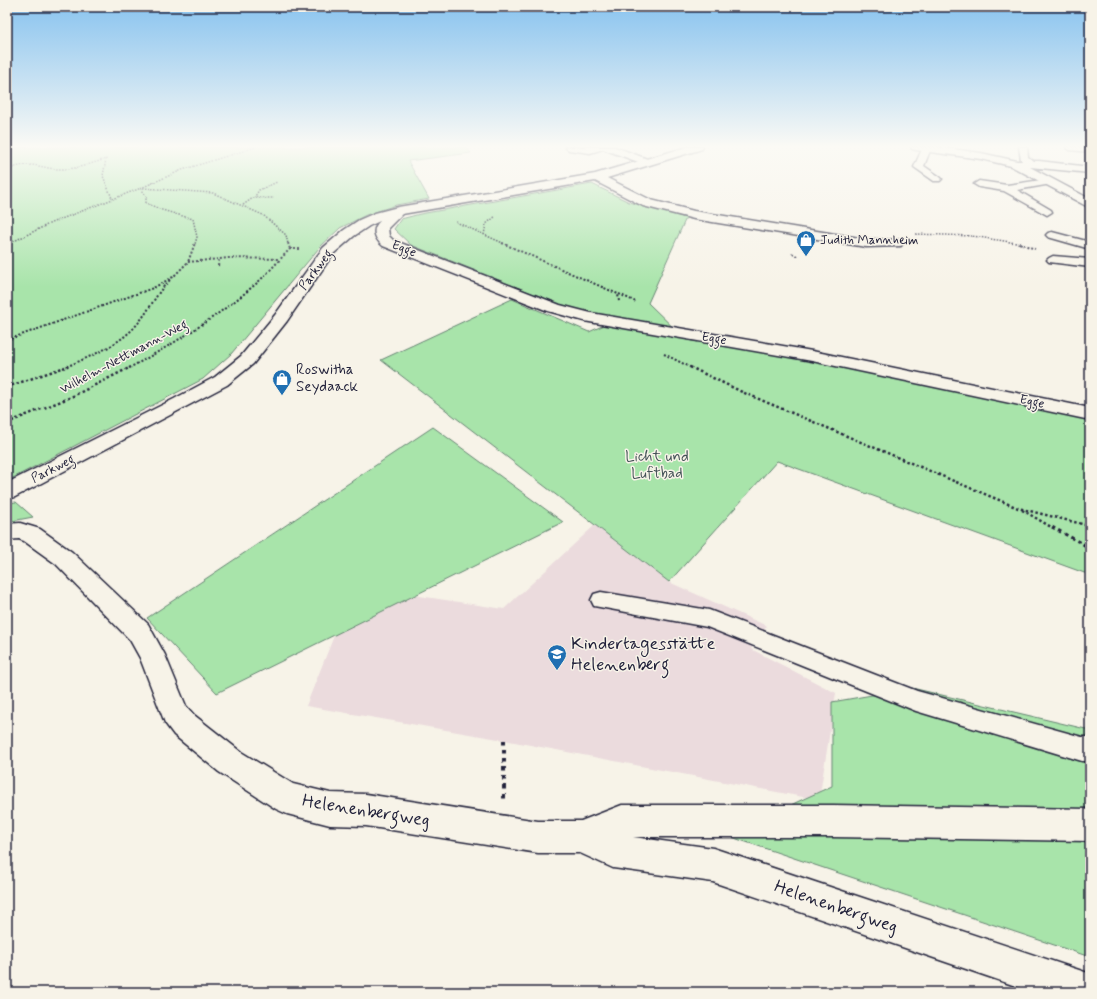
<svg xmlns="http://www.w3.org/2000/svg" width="1097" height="999" font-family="Mynerve,sans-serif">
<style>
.built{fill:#ebdbdd}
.green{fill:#a8e4aa;stroke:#658372}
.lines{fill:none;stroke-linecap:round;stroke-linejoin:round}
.lane-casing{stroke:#22223b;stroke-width:3}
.street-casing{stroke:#22223b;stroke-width:3}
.path-far4{stroke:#22223b;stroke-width:1.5;stroke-dasharray:1.5 1.5;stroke-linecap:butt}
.path-far3{stroke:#22223b;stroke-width:2;stroke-dasharray:2 2;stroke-linecap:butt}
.path-far2{stroke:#22223b;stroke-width:2.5;stroke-dasharray:2.5 2.5;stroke-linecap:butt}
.path-far1{stroke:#22223b;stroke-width:3;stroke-dasharray:3.5 3.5;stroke-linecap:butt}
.path{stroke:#22223b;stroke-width:4;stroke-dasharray:4.5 4.5;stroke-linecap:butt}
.lane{fill:#f7f3e8;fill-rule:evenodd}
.street{fill:#f7f3e8;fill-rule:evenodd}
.labels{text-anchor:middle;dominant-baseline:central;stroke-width:3;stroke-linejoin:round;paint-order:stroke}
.far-poi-label{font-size:13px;fill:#22223b;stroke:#f7f3e8;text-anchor:start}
.far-street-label{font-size:13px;fill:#22223b;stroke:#f7f3e8}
.poi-label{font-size:15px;fill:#22223b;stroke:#f7f3e8;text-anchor:start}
.park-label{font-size:15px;fill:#445257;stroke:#f7f3e8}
.near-poi-label{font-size:18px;fill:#22223b;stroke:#f7f3e8;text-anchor:start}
.near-street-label{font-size:18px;fill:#22223b;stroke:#f7f3e8}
</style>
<rect width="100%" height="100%" fill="#f7f3e8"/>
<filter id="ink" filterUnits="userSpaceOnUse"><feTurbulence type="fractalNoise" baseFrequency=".025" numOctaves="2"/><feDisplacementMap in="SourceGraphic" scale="8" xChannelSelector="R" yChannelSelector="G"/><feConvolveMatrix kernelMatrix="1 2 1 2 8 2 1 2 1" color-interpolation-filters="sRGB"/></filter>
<g filter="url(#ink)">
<path class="built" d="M595,525L669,582L767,626L751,649L836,693L819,800L504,740L306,706L354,586L504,609Z"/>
<path class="green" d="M7,147H466L471,153L408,161L429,199L396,205L366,215L340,228L319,248L231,354L203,379L7,481Z
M592,184L629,202L686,218L648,303L686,340L810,360L1090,420V575L777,461L669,582L381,360L512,299L589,332L613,321L559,304L411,245L394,229L401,219L420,214Z
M433,427L563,522L217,693L147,618Z
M16,502L33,517L7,522V503Z
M912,688L1090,730V957L725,835L832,786V702Z"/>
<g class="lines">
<defs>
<path id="lane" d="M565,147H615L650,160L652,162L650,164H644L603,149L590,153L569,150Z
M923,147L931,148L924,166L940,177L942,179L940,181H934L914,167Z
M1019,147H1027L1028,157L1037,164L1035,166H1029L1021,160Z
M1066,147H1090V152L1070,150Z
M1048,179L1051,180L1053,182L1051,184L1017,190L1051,210L1052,212L1047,215L1004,191L979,187L974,184L979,181L1007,185Z
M1052,232L1090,242V249L1048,237L1046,235L1048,233Z
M1053,256L1090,259V267L1049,262L1047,260L1049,258Z
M601,592L709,610L917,691L1082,737H1090V761H1082L916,711L707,627L594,606L591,600L594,594Z"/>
<path id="street" d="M687,147H703L702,149L607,178L651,200L694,211L866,239L901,240L903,243L901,246L866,247L694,219L643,206L595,181L402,214L388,228L389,236L393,240L560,305L591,313L812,351L1090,408V420L812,361L584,321L548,311L383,246C374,238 371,229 380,221L369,226L354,236L333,254L287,321L253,364L227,385L15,497L7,499V483L174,399L215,377L241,356L275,315L323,248L344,230L359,220L375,213L398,207L595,174Z
M911,147H938L981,153L1017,161H1039L1090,167V173L1030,167L1090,199V208L1011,166L981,159L916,150L912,149Z
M20,523L40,529L72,552L148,624L165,655L186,706L194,715L241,752L293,784L330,793L366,794L538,821H581L622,805H833L1090,809V841L833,837H633L713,848L1088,973L1090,974V992H1033L713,882L613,868L580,853H538L366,826L330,825L287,814L276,809L219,772L174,735L165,723L140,658L130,640L56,564L24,541L19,539L7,540V524Z"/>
</defs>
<use href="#lane" class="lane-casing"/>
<use href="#street" class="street-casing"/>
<path class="path-far4" d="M7,149L27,147
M7,179L12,168C35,160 42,170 64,169C78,169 92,163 106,159L103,176L112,198
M141,188L146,196V203L162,210L193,219L197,237L195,244
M143,188L213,193L263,215L286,235L288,244
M254,198L259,190L277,182
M243,205L253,198H274
M456,222L505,244
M916,234L972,236L1023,244
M484,235L486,224L496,216
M8,244L51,223L141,188L182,170L256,147"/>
<path class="path-far3" d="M288,243L290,249
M502,243L618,294L619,302
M1019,243L1035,249
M7,244L10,243
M290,249H302
M792,253L797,256
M188,262L229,258L279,259
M218,266L219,259
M619,294L636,302
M7,340L153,288L173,277L188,262L195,243
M664,354L692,368
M63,368C89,357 121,345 139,322C151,308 156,293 170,280
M129,368C172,345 214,319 251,288C265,277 277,262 290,249"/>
<path class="path-far2" d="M690,367L742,392L1018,508L1090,526
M7,387L65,367
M7,423L71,397L131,367
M1022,510L1053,528"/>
<path class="path-far1" d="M1052,527L1090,548"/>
<path class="path" d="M504,740V799"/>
<use href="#lane" class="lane"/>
<use href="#street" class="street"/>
</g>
</g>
<linearGradient id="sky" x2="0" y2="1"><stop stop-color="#88c3ef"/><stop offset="0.51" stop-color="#fbfaf5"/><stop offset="1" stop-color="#fbfaf5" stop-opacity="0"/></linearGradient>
<rect width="1097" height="287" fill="url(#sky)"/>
<defs>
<symbol id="shop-pin" viewBox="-11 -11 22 30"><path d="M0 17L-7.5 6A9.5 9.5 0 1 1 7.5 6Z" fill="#1f6fb2" stroke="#f7f3e8"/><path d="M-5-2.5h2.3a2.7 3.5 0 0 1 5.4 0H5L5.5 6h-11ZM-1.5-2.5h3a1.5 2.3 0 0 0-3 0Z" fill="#fff"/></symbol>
<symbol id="school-pin" viewBox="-11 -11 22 30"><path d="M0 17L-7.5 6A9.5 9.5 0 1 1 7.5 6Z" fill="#1f6fb2" stroke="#f7f3e8"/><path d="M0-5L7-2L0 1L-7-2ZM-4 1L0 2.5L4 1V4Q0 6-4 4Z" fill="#fff"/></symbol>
</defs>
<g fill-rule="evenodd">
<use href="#shop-pin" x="795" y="229" width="22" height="30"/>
<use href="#shop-pin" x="271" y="368" width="22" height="30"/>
<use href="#school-pin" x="546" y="643" width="22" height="30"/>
</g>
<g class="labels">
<g class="far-poi-label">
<text x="820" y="240">Judith Mannheim</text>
</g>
<g class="far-street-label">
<text transform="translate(404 249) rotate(21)">Egge</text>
<text transform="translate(316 270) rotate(-53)">Parkweg</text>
<text transform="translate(714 339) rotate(10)">Egge</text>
<text transform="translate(124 357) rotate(-28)">Wilhelm-Nettmann-Weg</text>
<text transform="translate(1032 402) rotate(12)">Egge</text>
<text transform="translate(53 469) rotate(-27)">Parkweg</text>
</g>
<g class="poi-label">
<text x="296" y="370">Roswitha<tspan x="296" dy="17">Seydaack</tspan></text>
</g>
<g class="park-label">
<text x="657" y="457">Licht und<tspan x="657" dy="17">Luftbad</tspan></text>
</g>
<g class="near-poi-label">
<text x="571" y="644">Kindertagesstätte<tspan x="571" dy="21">Helenenberg</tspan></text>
</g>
<g class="near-street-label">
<text transform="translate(366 811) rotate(9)">Helenenbergweg</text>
<text transform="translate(836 907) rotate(19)">Helenenbergweg</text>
</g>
</g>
<rect width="1097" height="999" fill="none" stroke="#f7f3e8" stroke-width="24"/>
<rect x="12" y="12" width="1073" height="975" fill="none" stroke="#22223b" stroke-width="1.5" filter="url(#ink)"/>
</svg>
